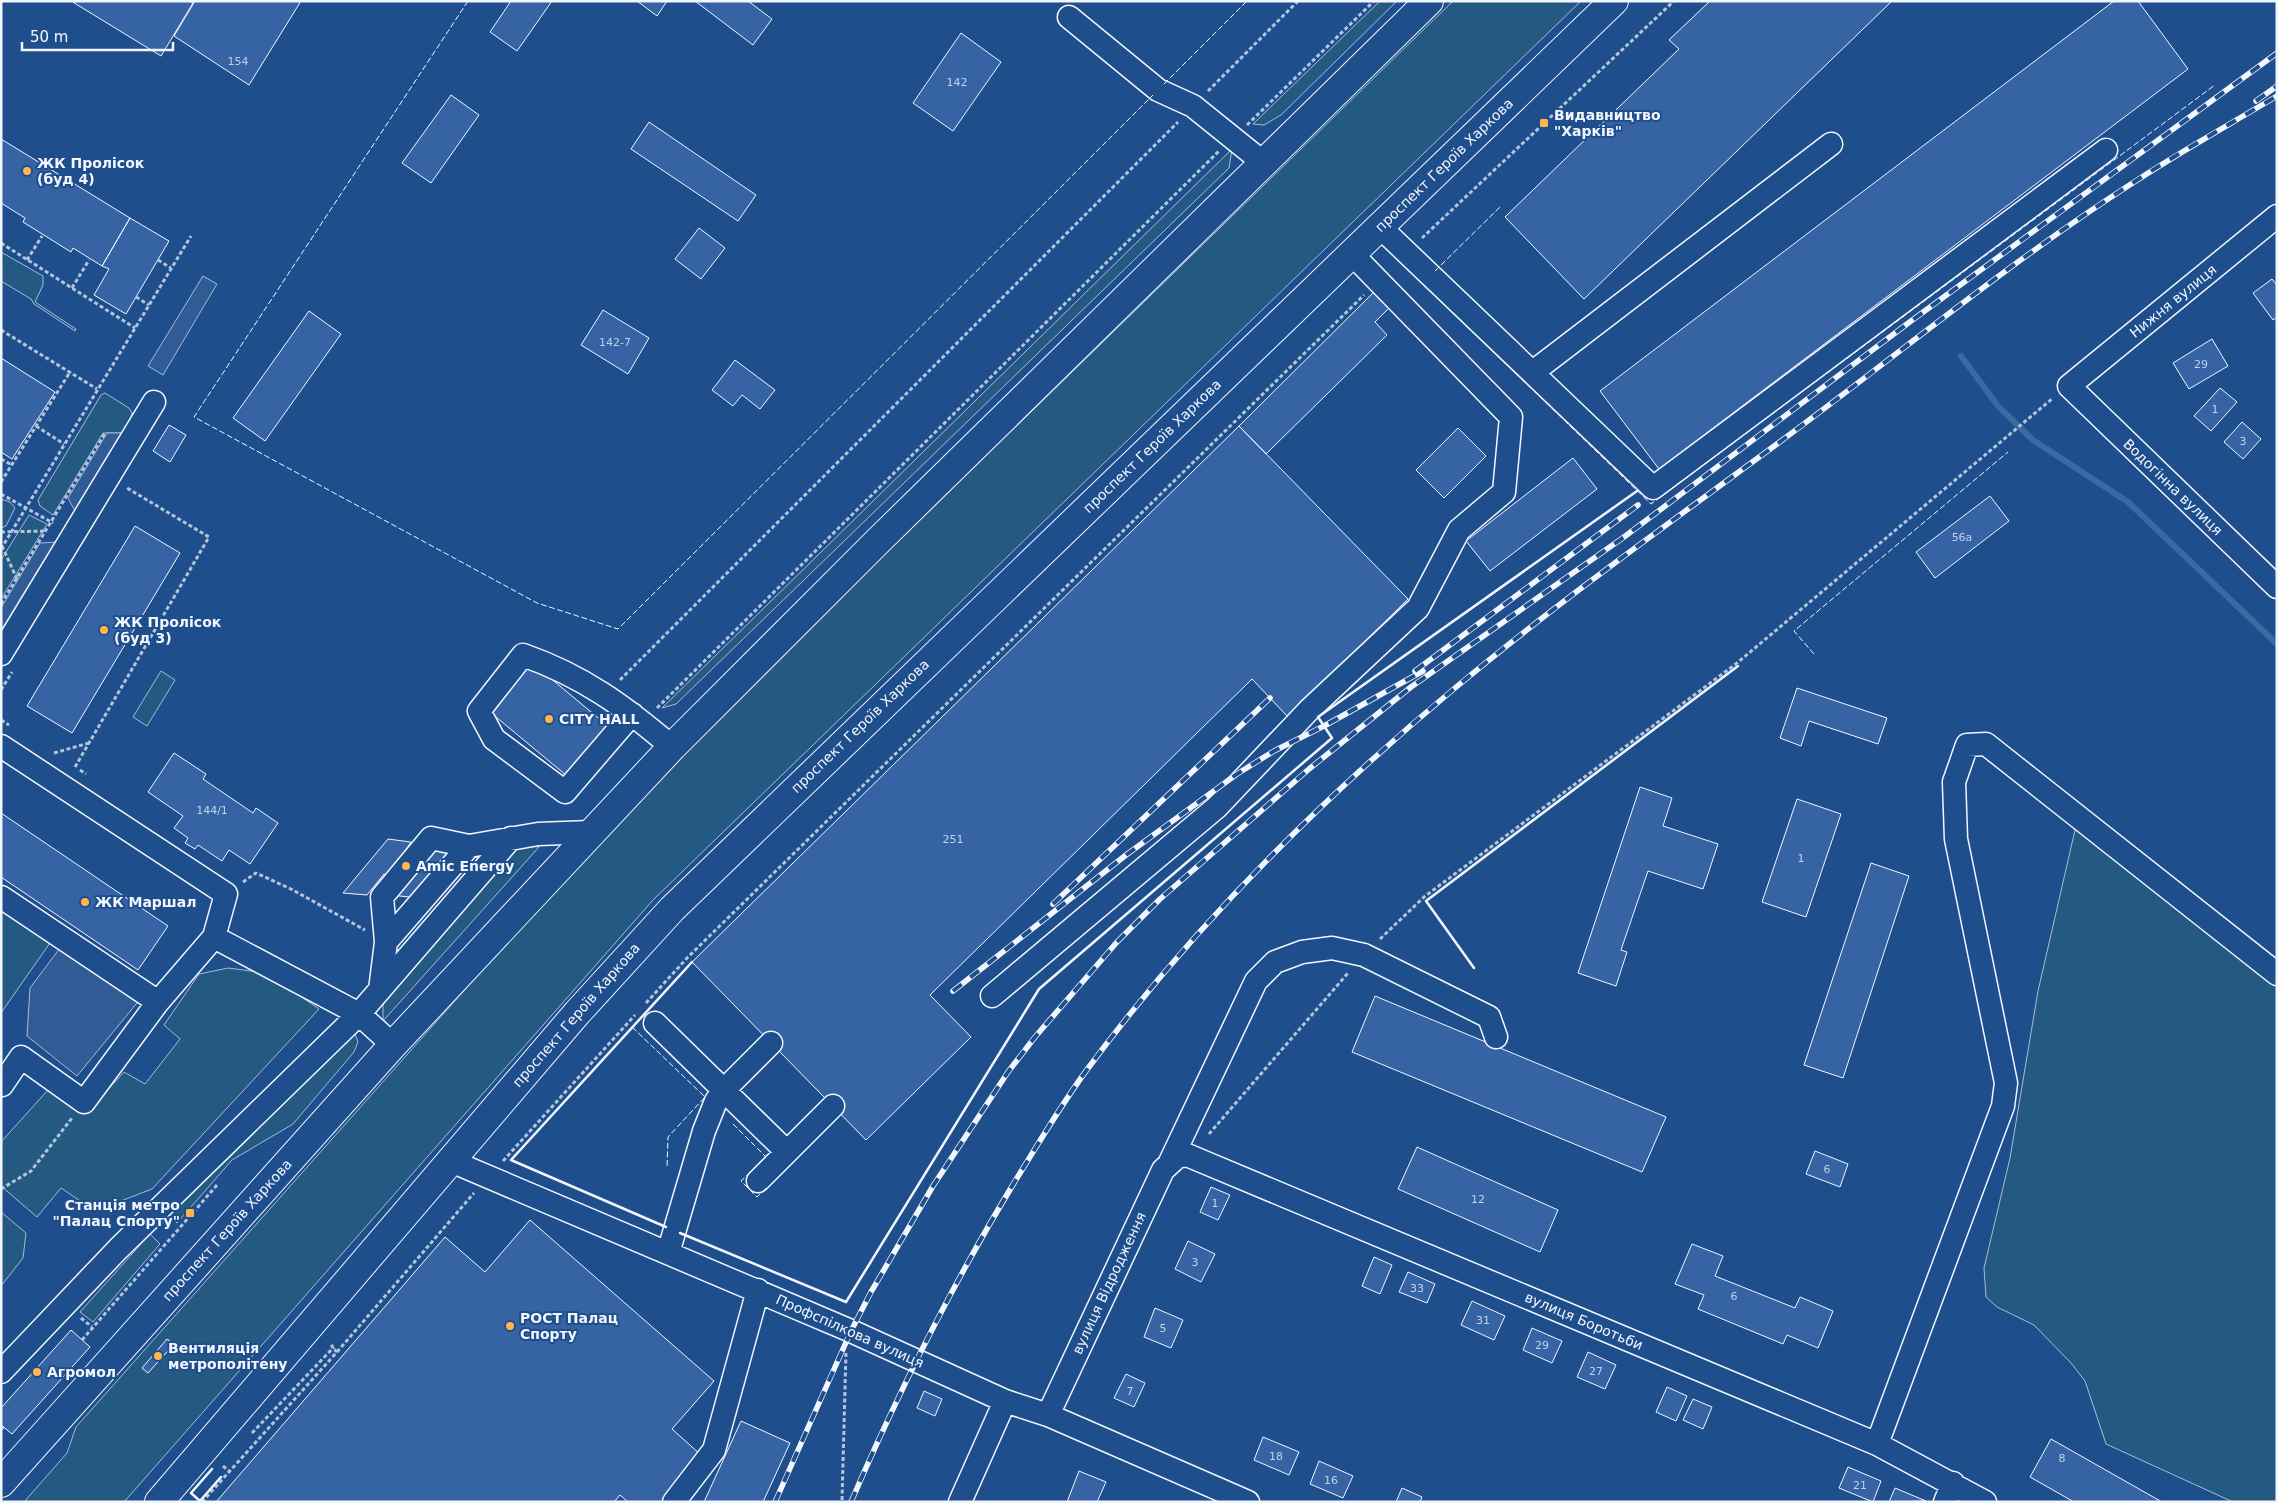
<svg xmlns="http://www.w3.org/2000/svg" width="2278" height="1503" font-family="'DejaVu Sans',sans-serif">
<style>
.green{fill:#245a82;stroke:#a8bbd7}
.parking{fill:#305b95;stroke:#a8bbd7}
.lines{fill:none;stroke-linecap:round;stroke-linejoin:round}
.stream{stroke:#3b69a3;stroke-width:6}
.building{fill:#3563a3;stroke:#f2f6ff}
.minor-casing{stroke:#f2f6ff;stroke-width:25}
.major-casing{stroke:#f2f6ff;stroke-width:30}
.path{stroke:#b3c4dc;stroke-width:3;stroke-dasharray:4 2.5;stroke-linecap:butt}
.minor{stroke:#1f4e8c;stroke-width:22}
.major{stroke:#1f4e8c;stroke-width:28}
.rail-casing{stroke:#f2f6ff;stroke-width:5.5}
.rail{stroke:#1f4e8c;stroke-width:4;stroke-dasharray:11;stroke-linecap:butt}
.fence{stroke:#f2f6ff;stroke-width:1;stroke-dasharray:6 2.5;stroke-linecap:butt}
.wall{stroke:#f2f6ff;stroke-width:2.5}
.poi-dot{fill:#ffb74d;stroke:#1f4e8c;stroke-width:2}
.labels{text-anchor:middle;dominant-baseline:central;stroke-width:4;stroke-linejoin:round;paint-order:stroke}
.number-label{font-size:11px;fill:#c3d1e8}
.poi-label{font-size:14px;font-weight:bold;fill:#f2f6ff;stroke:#1f4e8c;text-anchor:start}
.street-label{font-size:14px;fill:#f2f6ff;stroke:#1f4e8c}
</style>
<rect width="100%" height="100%" fill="#1f4e8c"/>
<path class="green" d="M1380,1H1397L1281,115L1264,125L1253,124Z
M1453,1H1581L653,900L124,1502H24L67,1453L76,1427L589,850L727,708Z
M1232,149L1229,168L676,704L662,708Z
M1,252L43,276V285L35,302L76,329L75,331L34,304L31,299L1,281Z
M105,393L129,408L132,413L130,424L123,433H103L53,515L40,506L38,500L101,395Z
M1,499L10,502L15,508L6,526L1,528Z
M29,515L47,524L1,599V560Z
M161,671L175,680L147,726L133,717Z
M2078,817L2277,974V1502H2233L2106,1444L2085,1381L2071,1363L2034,1325L1997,1307L1986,1297L1984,1268L2010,1158L2038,991Z
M521,845L539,847L383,1021V1000Z
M1,905L52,940L1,1013Z
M228,968L267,973L319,1009L152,1189L95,1211L61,1188L37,1217L1,1186V1142L48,1090L86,1114L124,1072L145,1084L180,1039L164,1025L199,974Z
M354,1031L358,1042L354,1052L293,1124L232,1160L177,1223L169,1214Z
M1,1212L26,1233L23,1258L1,1286Z
M150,1234L160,1244L93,1322L80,1312Z"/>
<path class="parking" d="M203,276L217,284L163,375L148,366Z
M107,433H123L76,513L68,498Z
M59,542L1,636V608L40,543Z
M63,944L141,998L77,1076L27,1036L30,988Z"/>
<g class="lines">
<path class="stream" d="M1961,356L1998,406L2033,440L2128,502L2277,644"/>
</g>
<path class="building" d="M71,1H189L193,3L161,56Z
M195,1H301L249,85L174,36Z
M511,1H552L517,51L490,32Z
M637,1H667L657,16Z
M695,1H748L772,19L753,45Z
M1710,1H1892L1584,299L1505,217L1679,49L1669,40Z
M2114,1H2138L2188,69L1659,469L1600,391Z
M961,33L1001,62L953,131L913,103Z
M451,95L479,115L431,183L402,163Z
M649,122L756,195L738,221L631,149Z
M1,139L130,218L102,266L73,248L71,252L23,222L25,218L1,203Z
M130,218L169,241L126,314L94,295L109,269L102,266Z
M699,228L725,248L701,279L675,259Z
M2272,279L2277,285V317L2273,320L2253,293Z
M1375,291L1390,307L1375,322L1387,335L1266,454L1239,426Z
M603,310L649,338L628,374L581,345Z
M309,311L341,334L265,441L233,418Z
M2212,339L2228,366L2189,389L2173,363Z
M1,358L55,392L12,459L1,452Z
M735,360L775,390L760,409L742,395L733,406L712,390Z
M2220,388L2237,402L2211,431L2194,416Z
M2242,422L2261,439L2243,459L2224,442Z
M169,425L186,435L170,462L153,451Z
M1239,426L1408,599L1288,717L1252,679L930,995L971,1037L866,1140L692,962Z
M1458,428L1486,456L1444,498L1416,470Z
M1573,458L1597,489L1490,571L1466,541Z
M1990,496L2009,521L1935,578L1916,552Z
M135,526L180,553L72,733L27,706Z
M531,662L608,726L567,776L490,712Z
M1797,688L1887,718L1878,744L1809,721L1801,746L1780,738Z
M174,753L206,774L203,779L253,813L256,808L278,823L250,864L229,850L222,861L198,845L195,849L185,843L188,838L174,828L183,816L148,792Z
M1640,787L1672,798L1663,826L1718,844L1703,889L1648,871L1621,950L1627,952L1616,986L1578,973Z
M1797,799L1841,814L1806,917L1762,902Z
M1,813L168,926L138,970L1,877Z
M388,839L411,842L403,854L419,858L436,841L463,846L419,898L390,895L400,879L384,874L367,895L343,893Z
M1871,863L1909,876L1843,1078L1804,1065Z
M1375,996L1666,1117L1642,1172L1352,1052Z
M1417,1147L1558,1210L1540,1252L1398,1189Z
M1815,1151L1848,1164L1840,1187L1806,1174Z
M1211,1187L1230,1195L1218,1220L1200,1212Z
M530,1220L714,1381L672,1429L701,1455L661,1502H628L620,1495L614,1502H216L445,1237L485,1272Z
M1188,1241L1215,1254L1201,1282L1175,1269Z
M1692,1244L1723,1256L1715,1276L1795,1308L1800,1297L1833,1311L1818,1348L1787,1335L1783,1344L1698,1309L1704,1295L1675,1284Z
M1374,1257L1392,1265L1380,1294L1362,1286Z
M1408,1272L1435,1284L1427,1303L1399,1292Z
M1472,1301L1505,1316L1494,1340L1461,1325Z
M1155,1308L1183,1320L1171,1348L1144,1337Z
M1532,1328L1562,1341L1552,1363L1523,1350Z
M71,1330L90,1347L12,1434L1,1425V1408Z
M167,1339L174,1344L148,1373L142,1368Z
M1588,1352L1616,1365L1605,1389L1577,1377Z
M1126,1374L1145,1383L1134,1407L1114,1398Z
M1667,1387L1687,1396L1676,1421L1656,1412Z
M924,1391L942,1399L935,1416L917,1408Z
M1693,1399L1712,1407L1703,1429L1683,1420Z
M741,1421L790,1443L763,1502H704Z
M1263,1437L1299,1452L1289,1475L1254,1460Z
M2051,1439L2162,1502H2074L2030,1477Z
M1319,1461L1353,1476L1343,1498L1310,1484Z
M1848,1467L1881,1481L1873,1502L1839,1488Z
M1079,1471L1106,1482L1097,1502H1067Z
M1402,1488L1422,1497L1420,1502H1396Z
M1895,1488L1926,1501L1889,1502Z"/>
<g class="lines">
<defs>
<path id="minor" d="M1069,17L1158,90L1193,106L1265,164
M2277,216L2069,386L2277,587
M1380,227L1653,488L2106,150
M1533,372L1831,144
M1,654L154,402
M632,714L565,792L494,739L479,711L523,655C583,676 624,706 672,747
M1,746L226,894L214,937
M1,897L158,1002
M386,942L382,897L431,838L469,846
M380,990L386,942L469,846L538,834L591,832
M992,996L1217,807L1309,710L1418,608L1459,530L1504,492L1511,417L1352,254
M655,1023L787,1152
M2,1085L21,1057L84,1102L158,1002L214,937L359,1014L393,1045
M451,1161L851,1331L1005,1401L1048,1415L1248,1502
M1170,1162L1256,981L1275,962L1302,952L1332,948L1364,955L1489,1017L1496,1037
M758,1181L833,1106
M668,1253L704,1131L716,1101L724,1090L771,1043
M1,1372L118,1249L359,1014L511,838
M1048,1415L1163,1170L1177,1157L1187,1155L1877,1444L1985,1502
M1877,1444L2003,1106L2006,1083L1956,839L1954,782L1967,745L1986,744L2277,974
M674,1502L714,1450L758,1290
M960,1502L1005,1401
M1945,1502L1953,1483"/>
<path id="major" d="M1,1483L393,1045L672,747L879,540L1429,1
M159,1502L577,1013L672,909L1614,1"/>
</defs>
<use href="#minor" class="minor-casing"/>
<use href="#major" class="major-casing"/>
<path class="path" d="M1208,91L1298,1
M1247,125L1374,1
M1422,238L1674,1
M1,243L135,328
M27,260L42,236
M158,260L171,268
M72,288L89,260
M136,297L149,305
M1,330L97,389
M36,426L64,444
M1,459L12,465
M1,482L70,372
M1,494L53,523
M1,532L46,531
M2,546L17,579
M1,549L191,236
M1,604L105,433
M620,680L1178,122
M1,690L12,672
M657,708L1219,151
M1,720L9,725
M54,753L89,743
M75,767L209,537L127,488
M80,770L86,774
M243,882L256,873L291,889L365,930
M1380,939L1424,897L1737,663L2053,398
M646,1003L688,957L1364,295
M1209,1134L1348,973
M503,1161L635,1015
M1,1189L31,1171L72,1118
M81,1318L92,1327
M82,1340L217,1185
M337,1352L474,1193
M1,1429L4,1427
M252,1433L333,1348L331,1344
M223,1466L230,1472
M842,1500L846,1352
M202,1502L337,1352L333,1348"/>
<use href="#minor" class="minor"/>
<use href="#major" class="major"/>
<defs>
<path id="rail" d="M2256,101L2277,86
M1415,671L1638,505
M1053,904L1270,698
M953,991L1126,855L1237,774L1274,751L1324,726L1423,671
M775,1502L851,1331L871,1292L933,1186L1008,1072L1035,1037L1117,942L1160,899L1309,769L1411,687L1624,537L1911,321L2277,53
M851,1502C901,1386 958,1273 1025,1165C1044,1134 1064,1101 1086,1071C1191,929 1319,801 1455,688C1559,601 1671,522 1781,441C1896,356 2007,264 2128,186C2176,154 2227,126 2277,96"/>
</defs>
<use href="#rail" class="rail-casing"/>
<use href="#rail" class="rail"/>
<path class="fence" d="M468,1L194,417L537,603L618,629L1153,95
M1164,84L1247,1
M1435,271L1500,207
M1423,284L1651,504L2215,85
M1814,654L1794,631L2008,452
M632,1027L705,1097L668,1137L667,1168
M733,1124L766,1157L741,1181L757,1197L766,1188"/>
<path class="wall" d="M1474,968L1426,901L1738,666
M666,1227L511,1160L692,962
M680,1233L846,1302L1039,989L1332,738L1318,717L1637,491
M212,1469L191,1493L200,1501L221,1477"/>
</g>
<g class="poi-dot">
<rect x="1539" y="118" width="10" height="10" rx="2.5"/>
<circle cx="27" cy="171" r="5"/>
<circle cx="104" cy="630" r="5"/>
<circle cx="549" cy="719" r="5"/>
<circle cx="406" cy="866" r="5"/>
<circle cx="85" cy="902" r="5"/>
<rect x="185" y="1208" width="10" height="10" rx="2.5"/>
<circle cx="510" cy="1326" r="5"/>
<circle cx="158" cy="1356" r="5"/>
<circle cx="37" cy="1372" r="5"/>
</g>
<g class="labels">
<g class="number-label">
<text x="238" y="61">154</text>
<text x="957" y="82">142</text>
<text x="615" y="342">142-7</text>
<text x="2201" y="364">29</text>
<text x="2215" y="409">1</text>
<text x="2243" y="441">3</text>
<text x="1962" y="537">56а</text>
<text x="212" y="810">144/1</text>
<text x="953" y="839">251</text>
<text x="1801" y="858">1</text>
<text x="1827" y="1169">6</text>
<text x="1478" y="1199">12</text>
<text x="1215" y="1203">1</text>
<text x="1195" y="1262">3</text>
<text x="1417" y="1288">33</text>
<text x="1734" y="1296">6</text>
<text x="1483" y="1320">31</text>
<text x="1163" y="1328">5</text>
<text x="1542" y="1345">29</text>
<text x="1596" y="1371">27</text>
<text x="1130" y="1391">7</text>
<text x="1276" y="1456">18</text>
<text x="2062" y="1458">8</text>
<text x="1331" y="1480">16</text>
<text x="1860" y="1485">21</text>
</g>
<g class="poi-label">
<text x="1554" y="115">Видавництво<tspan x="1554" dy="16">"Харків"</tspan></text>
<text x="37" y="163">ЖК Пролісок<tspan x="37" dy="16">(буд 4)</tspan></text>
<text x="114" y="622">ЖК Пролісок<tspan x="114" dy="16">(буд 3)</tspan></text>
<text x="559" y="719">CITY HALL</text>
<text x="416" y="866">Amic Energy</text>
<text x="95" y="902">ЖК Маршал</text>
<text x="180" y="1205" text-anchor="end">Станція метро<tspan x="180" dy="16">"Палац Спорту"</tspan></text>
<text x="520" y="1318">РОСТ Палац<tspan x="520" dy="16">Спорту</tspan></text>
<text x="168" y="1348">Вентиляція<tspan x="168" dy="16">метрополітену</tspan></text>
<text x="47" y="1372">Агромол</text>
</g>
<g class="street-label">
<text transform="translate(1444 165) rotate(-44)">проспект Героїв Харкова</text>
<text transform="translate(2173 301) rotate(-39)">Нижня вулиця</text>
<text transform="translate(1152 446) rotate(-44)">проспект Героїв Харкова</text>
<text transform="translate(2173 487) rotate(44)">Водогінна вулиця</text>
<text transform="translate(860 726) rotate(-44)">проспект Героїв Харкова</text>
<text transform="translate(576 1015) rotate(-49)">проспект Героїв Харкова</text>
<text transform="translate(227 1230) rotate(-48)">проспект Героїв Харкова</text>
<text transform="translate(1109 1283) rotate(-65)">вулиця Відродження</text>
<text transform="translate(1584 1321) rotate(23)">вулиця Боротьби</text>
<text transform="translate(850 1331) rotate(24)">Профспілкова вулиця</text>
</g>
</g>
<rect width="2278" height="1503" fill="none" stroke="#f2f6ff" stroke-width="5"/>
<path d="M22 42v8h151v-8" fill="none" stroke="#f2f6ff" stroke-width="2.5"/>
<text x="30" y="42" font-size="15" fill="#f2f6ff" stroke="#1f4e8c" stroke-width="4" paint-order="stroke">50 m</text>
</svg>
